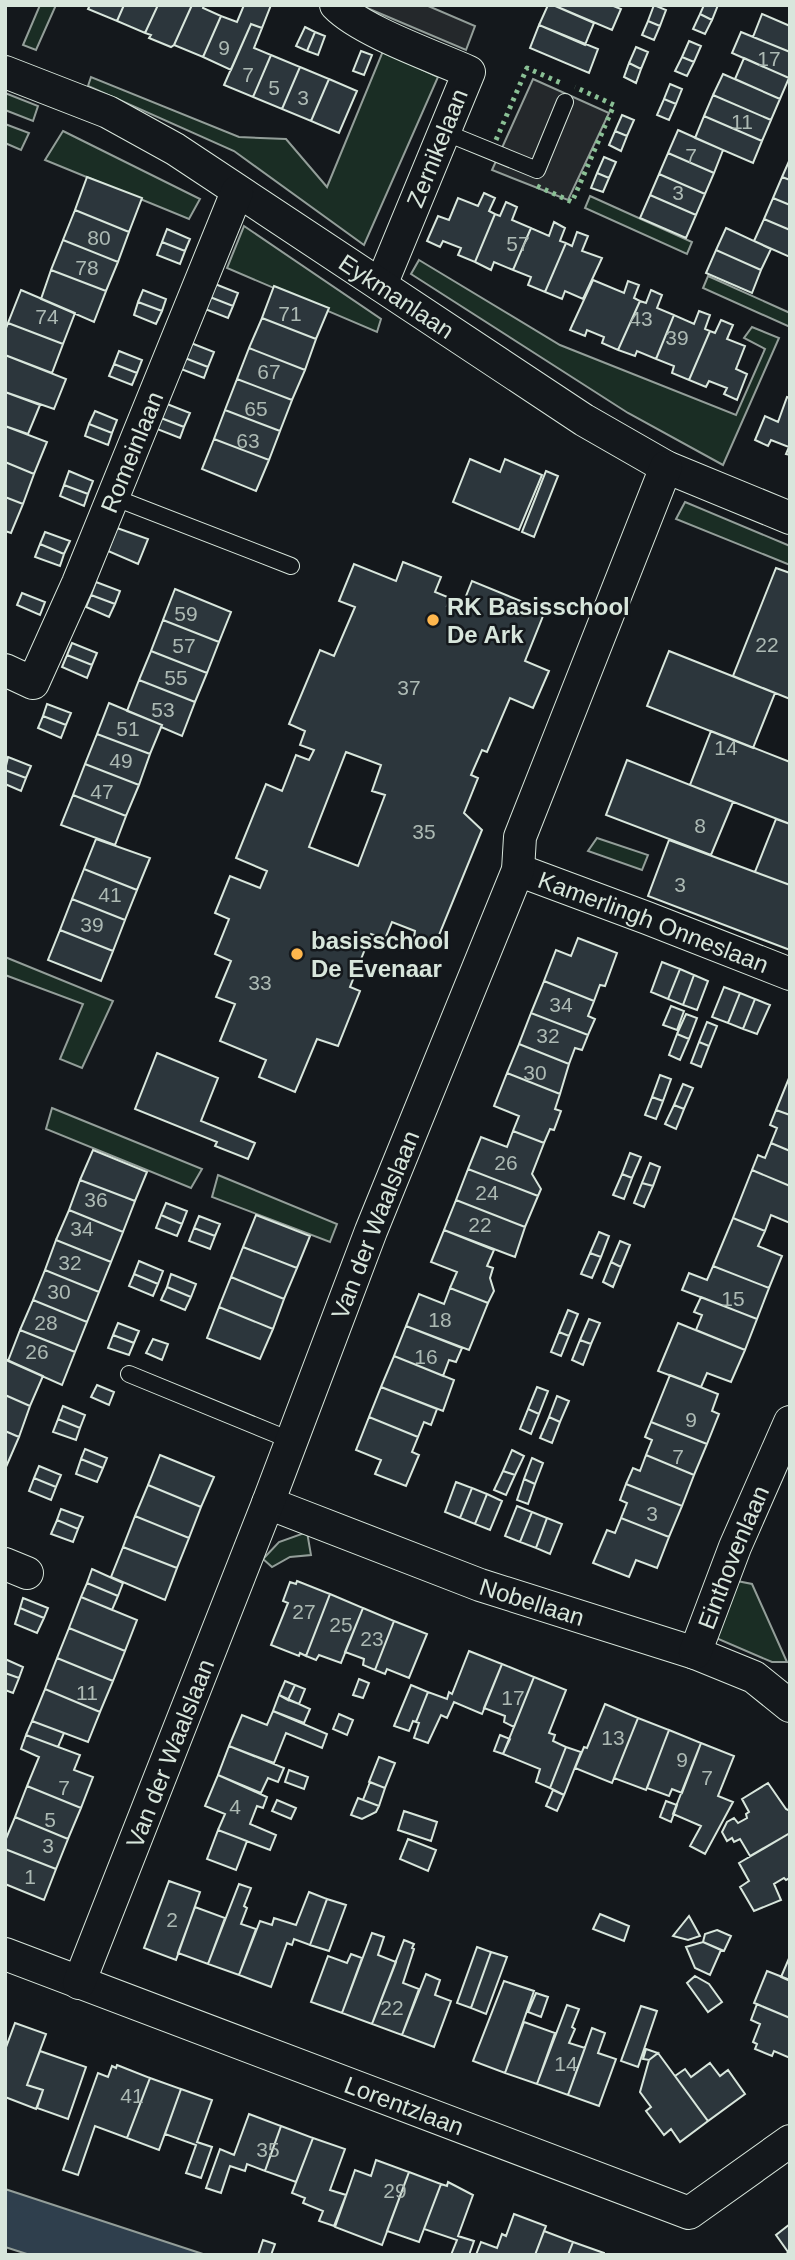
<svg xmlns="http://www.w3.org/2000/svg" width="795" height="2260" font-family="Helvetica,sans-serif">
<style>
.green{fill:#1a2d24;stroke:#939e99;stroke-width:2}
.parking{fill:#24282b;stroke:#939e99;stroke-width:2}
.water{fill:#2f3f4d;stroke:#939e99;stroke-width:2}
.building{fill:#2c363c;stroke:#d8e6dc;stroke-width:2;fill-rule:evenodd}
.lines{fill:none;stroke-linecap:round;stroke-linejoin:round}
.lane-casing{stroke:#d8e6dc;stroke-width:18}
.street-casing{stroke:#d8e6dc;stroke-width:34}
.lane{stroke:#14181c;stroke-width:16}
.street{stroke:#14181c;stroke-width:32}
.hedge{stroke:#8ac095;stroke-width:5;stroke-dasharray:3.5 5;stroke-linecap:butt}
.poi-dot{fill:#ffb74d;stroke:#14181c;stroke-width:2.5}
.labels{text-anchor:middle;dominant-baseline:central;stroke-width:5;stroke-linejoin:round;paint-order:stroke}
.number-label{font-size:21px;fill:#adbab4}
.street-label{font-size:24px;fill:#d8e6dc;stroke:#14181c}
.poi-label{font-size:24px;font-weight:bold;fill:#d8e6dc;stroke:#14181c;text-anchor:start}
</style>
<rect width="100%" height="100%" fill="#14181c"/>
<path class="green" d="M40,5H56L36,50L23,45Z
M383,51L438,77L364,245L234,151L88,86L91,77L239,137L286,139L327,187Z
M5,93L38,106L33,121L5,110Z
M5,124L29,133L21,150L5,143Z
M63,131L200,199L189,219L45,160Z
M590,196L692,242L687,254L585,208Z
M244,226L381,319L377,332L227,268Z
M419,260L560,345L736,415L765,349L744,338L752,327L779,338L723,465L628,413L411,274Z
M708,276L790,313V327L703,288Z
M685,502L790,546V565L676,519Z
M597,838L648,855L642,870L588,851Z
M5,957L113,1001L82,1068L60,1059L83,1004L5,975Z
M52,1108L202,1169L191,1188L46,1129Z
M218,1175L337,1224L330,1242L212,1197Z
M307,1532L311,1555L290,1557L272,1567L263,1559L279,1542Z
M732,1580L752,1584L787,1662H772L716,1638Z"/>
<path class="parking" d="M360,5H426L475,26L466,50Z
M533,79L609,113L568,200L492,170Z"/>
<path class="water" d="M5,2189L206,2255H30L5,2247Z"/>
<path class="building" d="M90,5H124L117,21L88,9Z
M124,5H158L145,33L117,21Z
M158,5H192L174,45L171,47L149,38L151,35L145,33Z
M192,5H204L203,8L221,16L203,57L174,45Z
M244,5H271L262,28L251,24L231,70L203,57L221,16L237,22Z
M548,5H553L594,23L585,45L539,25Z
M553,5H611L621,9L612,30Z
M654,5L666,10L660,26L648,21Z
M704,5H718L712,20L700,14Z
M700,14L712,20L705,34L693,29Z
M762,14L790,26V52L753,37Z
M648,21L660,26L654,40L642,35Z
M251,24L262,28L254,48L271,55L253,97L224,85Z
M539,25L598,49L589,73L530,48Z
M305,27L315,32L307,51L296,46Z
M315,32L325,36L318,55L307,51Z
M741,32L790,52L789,78L732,53Z
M689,41L701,46L694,62L682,57Z
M636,47L648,52L641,69L629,63Z
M361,51L372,55L364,75L353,71Z
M271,55L300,67L282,109L253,97Z
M682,57L694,62L687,76L675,71Z
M744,58L789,78L780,99L735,79Z
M629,63L641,69L636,83L624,77Z
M300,67L329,79L311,121L282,109Z
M723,74L780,99L771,120L713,95Z
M329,79L357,91L339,133L311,121Z
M670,84L682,89L676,104L664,99Z
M713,95L771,120L762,141L704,116Z
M664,99L676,104L669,120L657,115Z
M622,115L634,120L627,136L615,131Z
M704,116L762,141L753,163L695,138Z
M678,130L723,150L714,173L668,153Z
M615,131L627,136L621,151L609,145Z
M668,153L714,173L705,194L659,174Z
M604,157L616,162L609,178L597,173Z
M790,159V180L782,177Z
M597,173L609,178L603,192L591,188Z
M659,174L705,194L696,215L650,195Z
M87,177L142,198L129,232L75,210Z
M782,177L790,180V205L773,198Z
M484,193L495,198L489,211L495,214L475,262L458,255L461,248L443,241L440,247L427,241L438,216L449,220L458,198L478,206Z
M650,195L696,215L686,238L640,218Z
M773,198L790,205V230L764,219Z
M506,202L517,207L512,220L531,228L513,270L494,262L491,270L475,262L495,214L500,216Z
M75,210L129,232L118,262L63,240Z
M764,219L790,230V257L754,241Z
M554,222L565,228L560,241L566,243L545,292L528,285L531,277L513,270L531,228L549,236Z
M726,228L771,249L761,270L716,250Z
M167,229L190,239L185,251L162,242Z
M577,232L588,236L582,251L602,258L583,299L565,291L562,299L545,292L566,243L572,246Z
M63,240L118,262L106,291L51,270Z
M162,242L185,251L180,264L157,255Z
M716,250L761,270L752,293L706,273Z
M51,270L106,291L94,322L41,299Z
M593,280L624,293L628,281L639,285L634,298L640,301L618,350L602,343L604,337L587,330L585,336L570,330Z
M215,284L238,293L233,306L210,297Z
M274,286L329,308L316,339L262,318Z
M21,290L75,313L63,344L8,323Z
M143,290L166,299L162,311L138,302Z
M651,290L662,295L657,308L674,315L656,359L637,351L635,356L618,350L640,301L646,303Z
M210,297L233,306L228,318L205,309Z
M138,302L162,311L156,324L134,315Z
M699,311L710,315L705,329L710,331L689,380L672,373L674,366L656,359L674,315L694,324Z
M262,318L316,339L305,370L249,348Z
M721,320L733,325L727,339L745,346L736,369L747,374L737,400L724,394L727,388L709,381L706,387L689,380L710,331L715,333Z
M8,323L63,344L52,373L5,355V331Z
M191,343L214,352L208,367L185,358Z
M249,348L305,370L292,400L237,379Z
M119,351L142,360L137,373L114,364Z
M5,355L66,379L54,409L5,392Z
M185,358L208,367L204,378L181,369Z
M114,364L137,373L132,385L109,376Z
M237,379L292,400L280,431L225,410Z
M5,392L40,405L28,434L5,426Z
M787,397L790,398V455L786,454L789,447L771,440L768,446L755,440L765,416L778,422Z
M167,404L190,413L184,427L161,418Z
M225,410L280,431L269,460L214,439Z
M95,411L117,420L112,433L89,424Z
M161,418L184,427L180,438L157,429Z
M89,424L112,433L108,445L85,436Z
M5,426L47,442L34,474L5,462Z
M214,439L269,460L256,491L202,469Z
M470,459L500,472L505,459L542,475L519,530L453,502Z
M5,462L34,474L23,504L5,497Z
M69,471L93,481L88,494L64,485Z
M546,471L558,476L534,537L522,532Z
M64,485L88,494L84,506L60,496Z
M5,497L23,504L11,533L5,531Z
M117,528L148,539L138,564L108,551Z
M45,532L70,541L64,554L40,544Z
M40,544L64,554L60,566L35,557Z
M403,562L441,577L435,592L450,598L447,606L460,611L472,581L545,611L525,661L549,671L533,708L510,698L487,752L482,750L471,775L478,778L464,813L482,830L435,945L413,943L415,931L392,922L385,939L371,934L350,987L360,991L338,1046L317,1039L295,1092L259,1077L266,1060L220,1041L235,1004L216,997L231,961L215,954L229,919L215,913L230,876L260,888L267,871L236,858L266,784L282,791L296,755L309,760L314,750L300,745L305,731L289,724L320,650L334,656L355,607L339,601L354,564L396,581ZM346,752L381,765L372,791L385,795L358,866L309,847Z
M776,568L790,573V699L733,676Z
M96,582L120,591L115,604L91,595Z
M175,589L231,612L219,642L163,620Z
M22,593L45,602L40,615L17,605Z
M91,595L115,604L109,617L86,607Z
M163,620L219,642L207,673L151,651Z
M72,643L97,653L92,665L67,655Z
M151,651L207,673L195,702L139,680Z
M669,651L775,693L753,748L647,706Z
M67,655L92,665L87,678L62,667Z
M139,680L195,702L182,736L161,727L162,725L127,711Z
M109,703L162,725L150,754L97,734Z
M47,704L71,713L66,725L43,716Z
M43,716L66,725L61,738L38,728Z
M711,731L790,762V824L690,785Z
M97,734L150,754L139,785L85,764Z
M8,757L31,766L26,778L5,770Z
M627,760L733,802L711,855L606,815Z
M85,764L139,785L126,816L73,795Z
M5,770L26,778L21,791L5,784Z
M73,795L126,816L115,845L61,825Z
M776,819L790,824V885L755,872Z
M96,839L150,858L137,890L84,869Z
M669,840L790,885V950L648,896Z
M84,869L137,890L125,920L72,899Z
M72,899L125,920L113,951L60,930Z
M60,930L113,951L101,981L48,960Z
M578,938L617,953L605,986L600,985L594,1001L544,981L556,950L571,956Z
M662,962L680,969L668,999L651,992Z
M680,969L694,975L683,1005L668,999Z
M694,975L708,981L697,1010L683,1005Z
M544,981L594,1001L588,1016L595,1019L588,1035L531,1013Z
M724,987L740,993L728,1023L712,1017Z
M740,993L755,999L743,1029L728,1023Z
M755,999L770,1005L757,1034L743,1029Z
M671,1006L684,1011L677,1030L663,1025Z
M531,1013L588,1035L582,1050L575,1048L569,1064L519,1044Z
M686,1014L697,1018L689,1039L677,1034Z
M707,1022L717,1026L709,1046L699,1042Z
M677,1034L689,1039L680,1060L669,1055Z
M699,1042L709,1046L701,1067L691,1063Z
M519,1044L569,1064L560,1094L507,1073Z
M157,1053L218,1078L201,1121L255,1143L248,1159L215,1146L217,1142L135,1109Z
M507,1073L560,1094L555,1109L561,1111L554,1130L550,1129L544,1143L513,1131L519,1116L494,1106Z
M660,1075L671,1079L663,1101L652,1097Z
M789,1078H790V1115L776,1110Z
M683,1084L693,1088L684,1109L674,1105Z
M652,1097L663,1101L656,1119L645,1115Z
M674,1105L684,1109L676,1129L665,1124Z
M776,1110L790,1115V1151L771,1143L777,1128L770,1125Z
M513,1131L544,1143L532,1174L541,1189L538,1196L468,1169L481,1137L507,1147Z
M771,1143L790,1151V1186L752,1170L758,1155L765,1158Z
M93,1150L147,1172L135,1201L80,1180Z
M630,1153L641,1157L632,1178L622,1174Z
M650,1163L660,1167L653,1186L642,1183Z
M468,1169L538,1196L525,1227L456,1200Z
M752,1170L790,1186V1223L771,1215L765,1231L733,1218Z
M622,1174L632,1178L624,1199L613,1195Z
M80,1180L135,1201L123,1232L69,1210Z
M642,1183L653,1186L644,1207L634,1203Z
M456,1200L525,1227L515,1257L444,1230Z
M166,1203L187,1211L182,1224L161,1215Z
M69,1210L123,1232L111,1262L56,1240Z
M161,1215L182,1224L177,1236L156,1228Z
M256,1215L310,1236L297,1268L243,1247Z
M199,1216L220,1224L215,1236L194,1228Z
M733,1218L765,1231L758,1246L782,1256L769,1288L713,1266Z
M194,1228L215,1236L210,1249L189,1241Z
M444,1230L494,1250L487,1266L493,1268L490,1278L494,1291L488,1303L450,1288L457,1272L431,1262Z
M599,1232L609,1236L601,1257L590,1253Z
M56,1240L111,1262L99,1292L45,1270Z
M620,1241L630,1245L621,1267L611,1262Z
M243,1247L297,1268L284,1299L231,1277Z
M590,1253L601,1257L592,1278L581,1274Z
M139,1261L163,1271L158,1284L134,1274Z
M611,1262L621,1267L613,1287L603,1282Z
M713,1266L769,1288L757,1319L682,1290L689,1273L707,1280Z
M45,1270L99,1292L87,1322L33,1300Z
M134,1274L158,1284L153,1296L129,1286Z
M171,1274L196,1284L191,1297L167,1287Z
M231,1277L284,1299L273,1329L219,1307Z
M167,1287L191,1297L185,1310L161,1300Z
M450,1288L488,1303L469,1350L406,1326L419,1294L444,1304Z
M701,1297L757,1319L745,1350L696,1330L702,1315L694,1312Z
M33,1300L87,1322L75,1352L20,1330Z
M219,1307L273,1329L260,1359L207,1338Z
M568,1310L578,1314L569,1336L559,1332Z
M589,1319L600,1323L591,1344L580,1340Z
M118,1323L139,1331L134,1343L113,1335Z
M678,1323L745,1350L731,1382L707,1373L701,1387L658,1371Z
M406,1326L462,1348L456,1362L449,1360L443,1376L394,1356Z
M20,1330L75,1352L62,1385L8,1361Z
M559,1332L569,1336L561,1356L551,1352Z
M113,1335L134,1343L129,1355L108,1348Z
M153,1339L168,1344L162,1360L146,1353Z
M580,1340L591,1344L583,1365L572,1360Z
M394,1356L454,1380L443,1411L381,1387Z
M5,1359L43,1376L30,1406L5,1395Z
M670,1375L718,1394L712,1411L719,1414L707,1444L651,1422Z
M97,1385L114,1392L109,1405L91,1397Z
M381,1387L437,1409L431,1425L424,1422L418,1437L369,1417Z
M537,1387L548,1391L539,1414L528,1409Z
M5,1395L30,1406L19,1437L5,1431Z
M557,1396L569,1401L560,1422L549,1417Z
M63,1406L85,1415L80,1428L58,1419Z
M528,1409L539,1414L531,1434L520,1429Z
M369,1417L418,1437L412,1452L419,1455L406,1486L375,1474L381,1460L356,1450Z
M549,1417L560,1422L552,1443L540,1438Z
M58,1419L80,1428L76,1440L53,1432Z
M651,1422L707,1444L694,1475L646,1455L652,1440L645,1437Z
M5,1431L19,1437L6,1467L5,1466Z
M85,1449L107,1458L103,1468L81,1459Z
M512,1450L524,1456L515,1475L503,1471Z
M160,1455L214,1477L201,1507L148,1485Z
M646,1455L694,1475L682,1506L626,1484L633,1468L640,1471Z
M532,1458L543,1463L535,1484L524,1479Z
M81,1459L103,1468L97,1482L76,1474Z
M39,1466L61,1475L56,1487L34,1478Z
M503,1471L515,1475L506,1495L494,1490Z
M34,1478L56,1487L51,1500L29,1491Z
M524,1479L535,1484L528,1504L517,1500Z
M456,1482L472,1488L460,1518L445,1512Z
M626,1484L682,1506L669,1537L621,1518L627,1503L620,1500Z
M148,1485L201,1507L189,1538L135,1516Z
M472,1488L487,1494L475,1524L460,1518Z
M487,1494L502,1501L490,1530L475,1524Z
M517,1506L532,1512L520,1542L505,1536Z
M61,1509L83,1517L78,1529L57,1520Z
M532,1512L547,1518L536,1548L520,1542Z
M135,1516L189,1538L177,1568L123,1547Z
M547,1518L562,1524L550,1554L536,1548Z
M621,1518L669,1537L657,1568L636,1560L629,1577L593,1563L607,1530L615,1533Z
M57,1520L78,1529L73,1542L51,1534Z
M123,1547L177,1568L165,1600L111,1577Z
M92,1569L123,1583L118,1596L87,1583Z
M297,1581L330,1594L306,1656L300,1653L299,1656L271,1645L288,1603L283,1601L290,1582L296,1584Z
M87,1583L118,1596L112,1610L81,1597Z
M330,1594L363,1608L341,1663L319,1655L316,1660L306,1656Z
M81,1597L137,1620L125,1651L69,1628Z
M23,1598L48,1608L44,1618L20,1608Z
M20,1608L44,1618L37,1633L15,1624Z
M363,1608L394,1621L375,1670L363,1665L364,1659L345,1652Z
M394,1621L427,1634L409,1678L387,1669L385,1674L375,1670Z
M69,1628L125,1651L113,1681L57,1658Z
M469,1651L502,1664L482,1714L454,1702L447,1718L441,1715L428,1743L414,1738L419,1723L416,1722L428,1692L447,1699L449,1692L452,1694Z
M57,1658L113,1681L100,1712L45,1689Z
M5,1659L23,1667L19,1678L5,1673Z
M502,1664L534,1677L514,1727L504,1722L505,1716L484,1708Z
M5,1673L19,1678L13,1693L5,1690Z
M534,1677L566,1690L549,1733L555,1735L553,1741L566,1747L550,1788L536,1782L540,1769L503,1754Z
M359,1679L369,1683L363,1698L353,1695Z
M285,1681L295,1685L288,1700L279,1695Z
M295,1685L305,1689L299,1704L288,1700Z
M411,1685L428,1692L416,1722L413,1721L409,1731L394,1726Z
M45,1689L100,1712L88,1742L32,1721Z
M279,1695L310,1709L304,1723L273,1711Z
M605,1704L638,1718L612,1783L575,1768L584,1747L587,1748Z
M273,1711L327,1734L322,1748L286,1733L274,1763L229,1746L242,1715L267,1725Z
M339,1714L353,1720L347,1735L333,1729Z
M638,1718L669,1730L646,1790L614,1778Z
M32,1721L64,1733L58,1747L26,1735Z
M669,1730L701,1743L682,1793L672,1789L669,1796L647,1788Z
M26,1735L80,1755L74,1770L93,1777L81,1808L27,1786L39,1757L21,1749Z
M500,1735L510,1739L503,1754L494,1751Z
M701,1743L734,1756L718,1796L733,1802L705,1854L690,1846L701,1826L673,1814Z
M229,1746L284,1768L278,1782L268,1778L261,1793L218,1775Z
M566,1747L581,1752L564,1795L550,1788Z
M379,1757L395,1763L385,1788L369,1782Z
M289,1770L308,1777L304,1789L285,1782Z
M218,1775L267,1797L263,1808L257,1806L250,1824L276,1835L270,1850L218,1830L225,1814L205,1806Z
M370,1782L385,1788L379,1806L363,1800Z
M768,1783L786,1809L790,1811V1833L750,1856L740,1839L734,1842L732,1838L727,1841L722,1832L727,1822L734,1818L738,1823L747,1818L746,1814L749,1812L742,1799Z
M27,1786L81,1808L68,1839L15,1817Z
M553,1790L564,1795L557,1811L546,1806Z
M358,1798L379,1806L376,1812L362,1819L351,1815Z
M277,1800L296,1808L291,1819L272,1811Z
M666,1801L677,1805L671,1822L660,1817Z
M404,1811L437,1822L431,1841L398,1830Z
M15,1817L68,1839L56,1869L5,1849V1841Z
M218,1830L247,1841L236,1870L207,1859Z
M790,1833V1878L786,1880L784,1878L774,1884L781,1900L754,1911L740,1887L749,1881L739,1863Z
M408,1839L436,1850L428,1871L400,1859Z
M5,1849L56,1869L44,1900L5,1884Z
M169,1881L200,1892L176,1960L144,1948Z
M239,1884L251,1888L244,1906L247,1908L241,1924L256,1929L239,1975L208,1964Z
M309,1892L327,1899L310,1945L294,1939L292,1945L287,1943L271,1987L239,1975L260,1921L272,1925L274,1918L296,1925Z
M327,1899L346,1905L329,1951L310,1945Z
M195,1907L225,1918L208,1964L178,1953Z
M600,1914L629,1926L624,1941L593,1929Z
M689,1916L700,1936L688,1940L673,1936Z
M717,1930L731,1936L724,1951L703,1942L705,1934Z
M372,1933L384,1937L378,1955L396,1962L372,2024L342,2013Z
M404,1940L414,1944L412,1948L414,1949L403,1983L419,1989L402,2035L372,2024Z
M703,1942L721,1950L710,1975L695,1968L686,1947Z
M477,1947L491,1952L471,2008L457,2003Z
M491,1952L507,1957L486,2014L471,2008Z
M351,1954L362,1958L342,2013L311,2002L328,1956L347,1963Z
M790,1956V1981L781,1977Z
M767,1971L790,1980V2018L754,2003Z
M426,1974L440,1980L435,1995L451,2001L434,2047L402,2035Z
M695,1976L709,1984L722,2002L708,2012L687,1983Z
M504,1981L534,1991L505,2073L473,2061Z
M536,1993L548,1997L541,2017L528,2012Z
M757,2004L790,2018V2058L774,2051L772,2056L755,2049L757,2044L753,2042L760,2024L751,2020Z
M567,2005L579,2009L572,2027L575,2029L569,2043L585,2048L568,2095L537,2084Z
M641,2006L657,2011L638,2067L621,2061Z
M524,2022L555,2033L537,2084L505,2073Z
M15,2023L46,2034L27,2085L43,2090L36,2109L5,2097V2050Z
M592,2028L605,2033L598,2053L616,2059L599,2106L568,2095Z
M646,2049L658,2053L649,2060L643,2059Z
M40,2051L86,2067L68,2119L37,2108L43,2090L27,2085Z
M658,2053L708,2121L680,2142L671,2129L664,2135L646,2111L651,2107L640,2092L649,2060Z
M710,2063L720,2076L728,2070L745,2094L708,2121L675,2076L685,2069L691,2077Z
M117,2065L150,2078L127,2138L95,2126L78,2175L63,2170L98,2073L108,2077L112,2066L116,2068Z
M150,2078L181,2089L159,2150L127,2138Z
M181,2089L212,2100L197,2142L212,2147L201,2178L186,2173L196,2145L165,2134Z
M249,2114L281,2126L265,2171L247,2164L245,2171L230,2166L221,2193L206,2188L220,2149L234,2155Z
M281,2126L313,2138L296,2182L265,2171Z
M313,2138L345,2149L330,2190L346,2195L334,2226L319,2221L323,2211L303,2203L305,2198L292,2193Z
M376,2160L409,2172L382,2245L335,2227L355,2170L371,2176Z
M409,2172L441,2184L419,2242L387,2231Z
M448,2182L473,2195L458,2236L474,2241L469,2255H451L457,2240L424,2229L441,2184L447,2186Z
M514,2214L546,2226L535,2255H476L481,2242L497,2248L502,2234L506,2236Z
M790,2224V2255H786L788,2252L776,2235Z
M544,2231L573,2242L568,2255H535Z
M263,2240L275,2244L271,2255H258Z
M573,2242L604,2253V2255H568Z"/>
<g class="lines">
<defs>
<path id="lane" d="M444,132L537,170L565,102
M113,497L291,566
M129,1374L290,1440"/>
<g id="street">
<path d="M336,5C361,31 433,56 469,72L381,285"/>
<path id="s1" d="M5,72L108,112L175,149L584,420L666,467L790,518"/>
<path id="s2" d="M5,670L33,683L78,583L237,192"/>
<path id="s3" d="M518,870L647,918L790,974"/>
<path id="s4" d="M268,1503L480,1585L695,1653L754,1677L790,1706"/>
<path d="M5,1564L27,1573"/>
<path id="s5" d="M695,1653L735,1547L790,1422"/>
<path id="s6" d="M5,1954L689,2213L790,2141"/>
<path id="s7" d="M79,1983L268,1503L371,1231L518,870L520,837L666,467"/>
</g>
</defs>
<use href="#lane" class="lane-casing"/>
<use href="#street" class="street-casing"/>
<use href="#lane" class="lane"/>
<use href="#street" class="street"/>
<path class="hedge" d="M496,140L527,68L561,83
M537,186L572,202L614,105L575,87"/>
</g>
<g class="poi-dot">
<circle cx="433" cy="620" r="7"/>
<circle cx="297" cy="954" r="7"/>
</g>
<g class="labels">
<g class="number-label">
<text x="224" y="47">9</text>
<text x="769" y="58">17</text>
<text x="248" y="74">7</text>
<text x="274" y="87">5</text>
<text x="303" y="97">3</text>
<text x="742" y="121">11</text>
<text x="691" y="155">7</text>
<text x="678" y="192">3</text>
<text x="99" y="237">80</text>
<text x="518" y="243">57</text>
<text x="87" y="267">78</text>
<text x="290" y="313">71</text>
<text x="47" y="316">74</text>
<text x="641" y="318">43</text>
<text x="677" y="337">39</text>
<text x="269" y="371">67</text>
<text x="256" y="408">65</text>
<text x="248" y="440">63</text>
<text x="186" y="613">59</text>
<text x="767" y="644">22</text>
<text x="184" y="645">57</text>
<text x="176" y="677">55</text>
<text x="409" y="687">37</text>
<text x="163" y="709">53</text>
<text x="128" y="728">51</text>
<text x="726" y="747">14</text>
<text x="121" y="760">49</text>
<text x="102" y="791">47</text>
<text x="700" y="825">8</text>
<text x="424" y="831">35</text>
<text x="680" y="884">3</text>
<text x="110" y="894">41</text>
<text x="92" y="924">39</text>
<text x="260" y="982">33</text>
<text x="561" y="1004">34</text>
<text x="548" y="1035">32</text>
<text x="535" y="1072">30</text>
<text x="506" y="1162">26</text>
<text x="487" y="1192">24</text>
<text x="96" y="1199">36</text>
<text x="480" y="1224">22</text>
<text x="82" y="1228">34</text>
<text x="70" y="1262">32</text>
<text x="59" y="1291">30</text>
<text x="733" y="1298">15</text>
<text x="440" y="1319">18</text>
<text x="46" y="1322">28</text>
<text x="37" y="1351">26</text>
<text x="426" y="1356">16</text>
<text x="691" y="1419">9</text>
<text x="678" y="1456">7</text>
<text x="652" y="1513">3</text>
<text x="304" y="1611">27</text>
<text x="341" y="1624">25</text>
<text x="372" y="1638">23</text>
<text x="87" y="1692">11</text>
<text x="513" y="1697">17</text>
<text x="613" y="1737">13</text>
<text x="682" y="1759">9</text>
<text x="707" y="1777">7</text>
<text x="64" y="1787">7</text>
<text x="235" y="1806">4</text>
<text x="50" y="1819">5</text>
<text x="48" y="1845">3</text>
<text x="30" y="1876">1</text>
<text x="172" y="1919">2</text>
<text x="392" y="2007">22</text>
<text x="566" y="2063">14</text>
<text x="132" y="2095">41</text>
<text x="268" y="2149">35</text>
<text x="395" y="2190">29</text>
</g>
<g class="street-label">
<text transform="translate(437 148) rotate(-68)">Zernikelaan</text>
<text stroke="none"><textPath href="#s1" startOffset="453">Eykmanlaan</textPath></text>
<text stroke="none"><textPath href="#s2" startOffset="282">Romeinlaan</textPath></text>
<text stroke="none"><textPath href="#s3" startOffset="145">Kamerlingh Onneslaan</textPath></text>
<text stroke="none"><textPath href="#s7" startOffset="814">Van der Waalslaan</textPath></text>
<text stroke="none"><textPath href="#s5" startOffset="103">Einthovenlaan</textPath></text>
<text stroke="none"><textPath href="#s4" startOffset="282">Nobellaan</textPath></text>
<text stroke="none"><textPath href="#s7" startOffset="247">Van der Waalslaan</textPath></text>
<text stroke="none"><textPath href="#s6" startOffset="427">Lorentzlaan</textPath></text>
</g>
<g class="poi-label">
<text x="447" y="606">RK Basisschool<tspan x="447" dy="28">De Ark</tspan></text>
<text x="311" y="940">basisschool<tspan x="311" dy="28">De Evenaar</tspan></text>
</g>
</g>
<rect width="795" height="2260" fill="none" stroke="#d8e6dc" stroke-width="14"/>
</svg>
